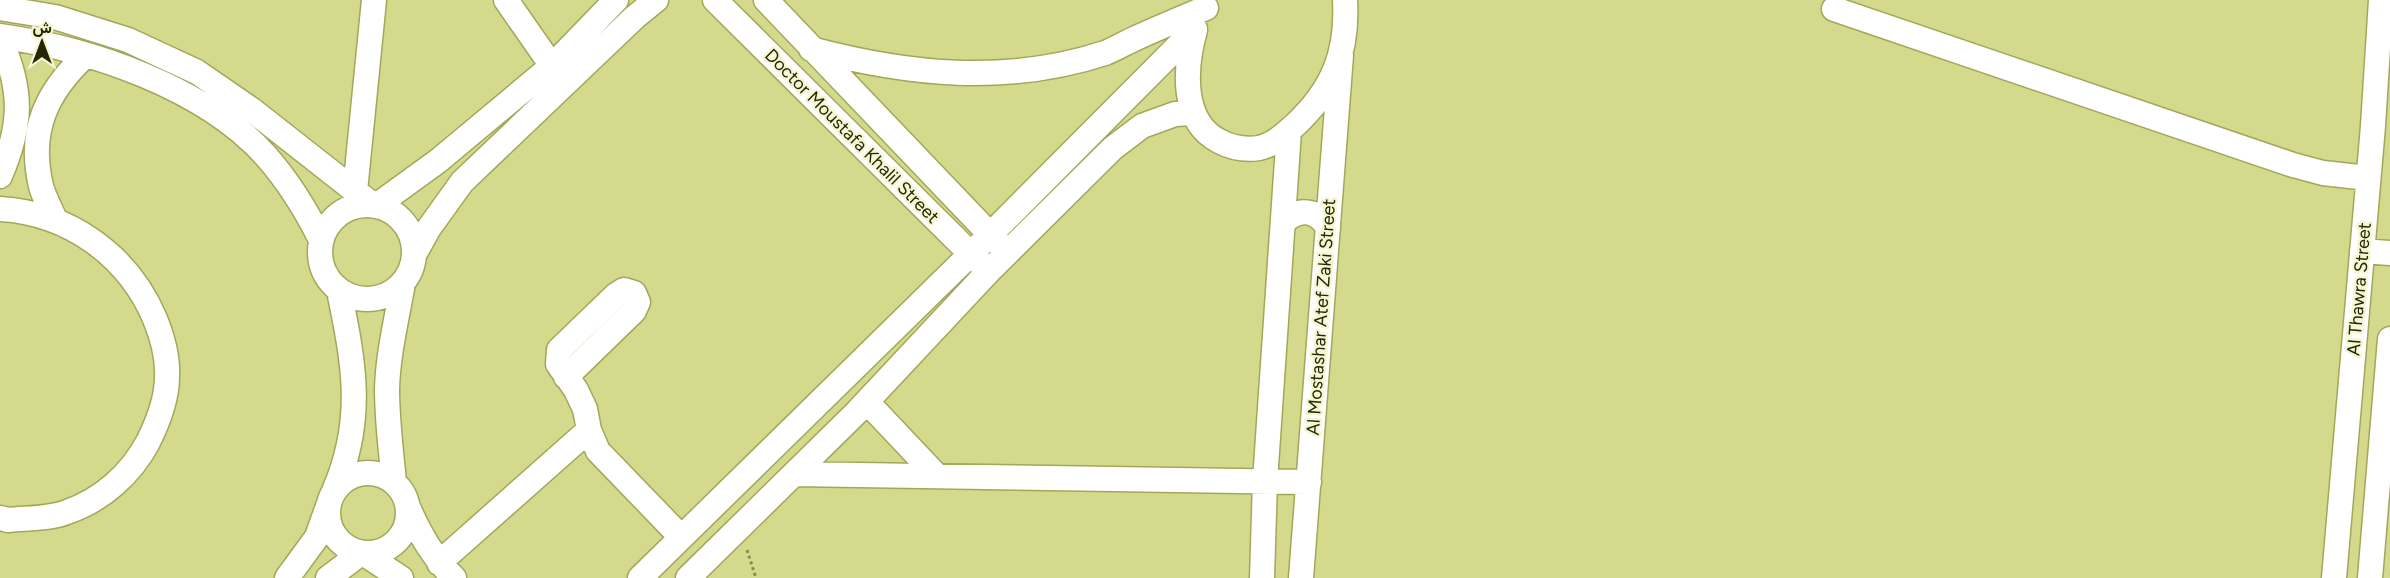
<svg xmlns="http://www.w3.org/2000/svg" width="2390" height="578" font-family="Figtree,Vazirmatn,sans-serif">
<style>
.lines{fill:none;stroke-linecap:round;stroke-linejoin:round}
.minor-casing{stroke:#a3a75a;stroke-width:27}
.path{stroke:#898c52;stroke-width:3;stroke-dasharray:3 3;stroke-linecap:butt}
.minor{stroke:#fff;stroke-width:24}
.labels{text-anchor:middle;dominant-baseline:central;stroke-width:5;stroke-linejoin:round;paint-order:stroke}
.street-label{font-size:18px;fill:#252606;stroke:#f4f7d1}
</style>
<rect width="100%" height="100%" fill="#d4d98b"/>
<g class="lines">
<defs>
<path id="minor" d="M506,0L552,66
M715,0L982,265
M766,0L1002,247
M0,8L55,17L128,40L197,72L252,110L373,205
M1834,9L2293,165L2323,173L2368,178
M1195,30C1185,66 1180,121 1219,141C1232,148 1245,150 1259,148C1273,145 1284,135 1294,126C1333,90 1348,53 1345,0
M0,36C90,49 204,87 266,156C289,182 306,210 321,240
M0,39C23,90 22,125 0,176
M811,49C909,75 1007,85 1105,53C1115,49 1125,43 1134,39C1158,28 1182,18 1206,8
M355,191L374,0
M320 252a47 47 0 1 1 94 0a47 47 0 1 1-94 0Z
M376,206L438,161L552,66L616,0
M0,209C69,213 128,255 155,319C162,336 168,358 167,377C167,400 158,422 148,442C131,474 102,500 67,512C50,519 27,518 8,520L0,518
M55,220C51,209 44,198 41,186C28,131 46,92 86,55
M1283,223C1298,207 1317,209 1328,228
M2362,251L2390,253
M415,253L429,228L462,182L635,17L656,0
M566,377L634,311L638,302L634,293L624,290L616,295L559,350L558,364L576,390L585,409L589,430L598,451L681,537
M867,402L936,475
M328 513a40 40 0 1 1 80 0a40 40 0 1 1-80 0Z
M794,474L1309,482
M394,482C391,451 387,420 387,389C388,353 397,318 403,283
M334,491C365,420 354,363 339,291
M408,507C420,535 433,557 454,578
M363,553L401,578
M439,563L589,430
M287,578L317,537L328,506
M328,578L361,553
M640,578L990,235L1195,29
M688,578L856,413L989,271L1113,148L1142,126L1175,114L1193,113
M1262,578L1265,481L1289,131
M1301,578L1341,55
M2334,578L2373,126L2381,0
M2370,578L2390,339"/>
</defs>
<use href="#minor" class="minor-casing"/>
<path class="path" d="M747,550L756,578"/>
<use href="#minor" class="minor"/>
</g>
<g class="labels">
<g class="street-label">
<text transform="translate(852 136) rotate(45)">Doctor Moustafa Khalil Street</text>
<text transform="translate(2359 289) rotate(-85)">Al Thawra Street</text>
<text transform="translate(1321 317) rotate(-86)">Al Mostashar Atef Zaki Street</text>
</g>
</g>
<g transform="translate(42 42)" stroke="#f4f7d1" stroke-width="4.5" paint-order="stroke">
<path d="M0-4.5L10 22L0 15L-10 22Z" fill="#252606"/>
<text y="-9" font-size="16" font-weight="bold" text-anchor="middle" fill="#252606">ش</text>
</g>
</svg>
